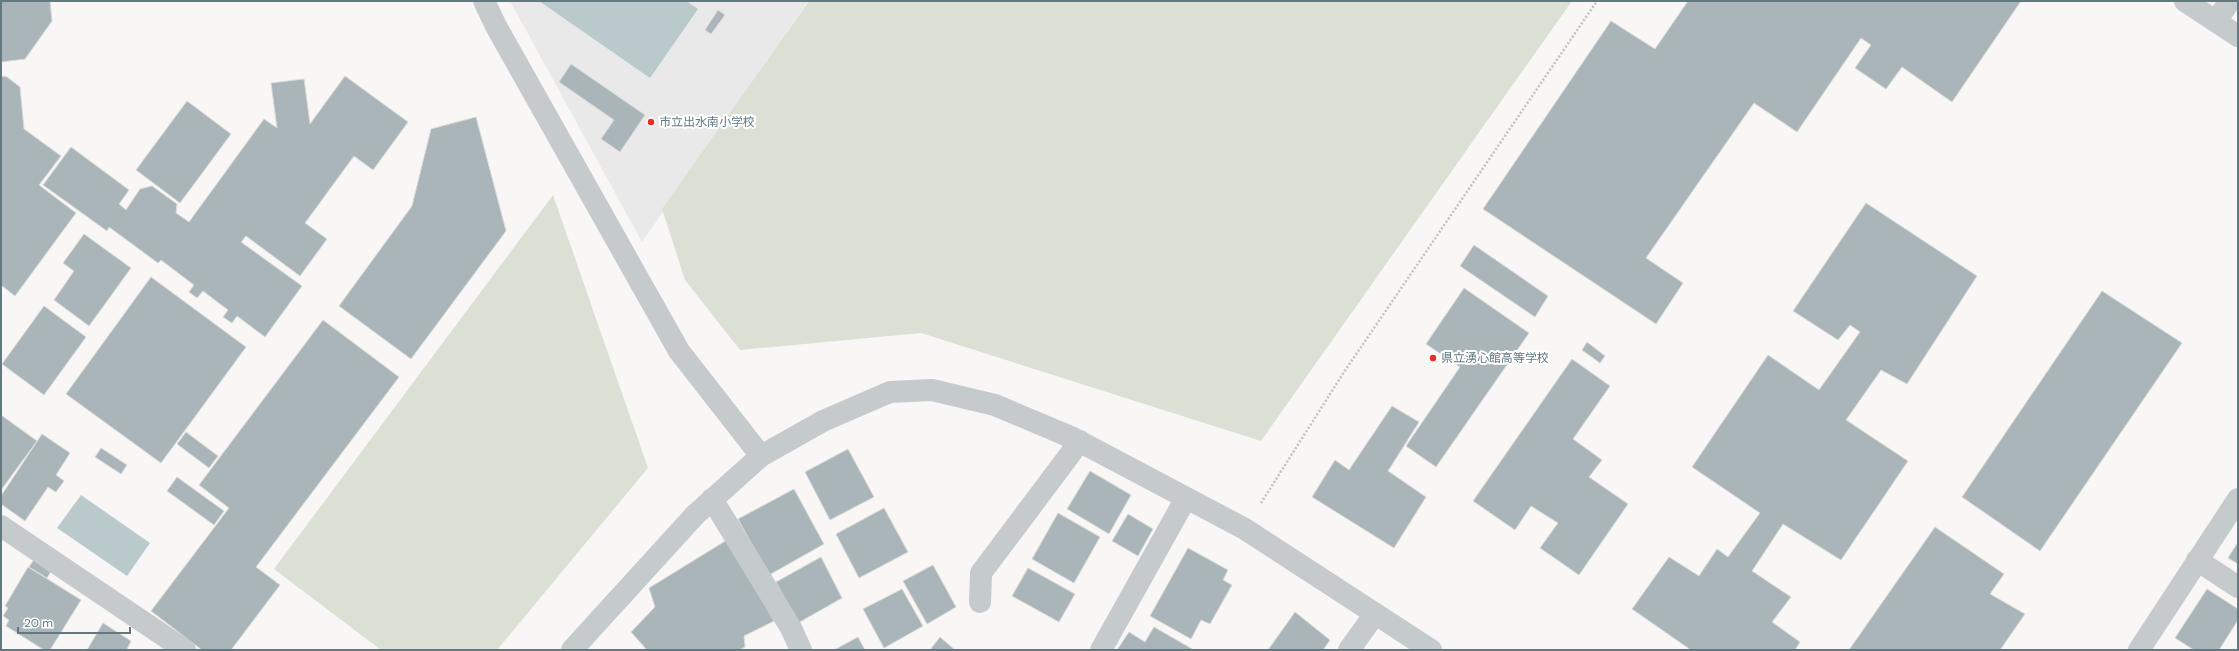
<svg xmlns="http://www.w3.org/2000/svg" width="2239" height="651" font-family="'DM Sans','Noto Sans JP',sans-serif">
<style>
.built{fill:#e8e9e8}
.green{fill:#dbe0d5}
.water{fill:#bacacc}
.building{fill:#a9b5b8;stroke:#d9d9d7}
.lines{fill:none;stroke-linecap:round;stroke-linejoin:round}
.path{stroke:#bec2c3;stroke-width:2.5;stroke-dasharray:2 2;stroke-linecap:butt}
.minor{stroke:#c5cacc;stroke-width:22}
.poi-dot{fill:#ec2d20;stroke:#fff;stroke-width:1.5}
.labels{text-anchor:middle;dominant-baseline:central;stroke-width:4;stroke-linejoin:round;paint-order:stroke}
.poi-label{font-size:12px;fill:#617981;stroke:#fff;text-anchor:start}
</style>
<rect width="100%" height="100%" fill="#f8f7f5"/>
<path class="built" d="M510,1H808L642,242Z"/>
<path class="green" d="M809,1H1572L1261,441L921,333L740,350L685,280L662,209Z
M553,195L648,468L497,650H381L274,569Z"/>
<path class="water" d="M539,1H686L698,9L650,78Z
M81,495L150,543L127,576L57,528Z"/>
<path class="building" d="M1,1H50L52,21L25,59L1,62Z
M1688,1H2021L1952,102L1902,67L1886,89L1855,68L1871,45L1861,38L1797,132L1754,103L1646,258L1683,283L1656,324L1483,209L1611,21L1655,49Z
M718,10L725,15L711,34L705,30Z
M571,64L645,115L620,152L601,139L614,120L559,82Z
M1,76L7,77L20,87L24,129L61,156L39,185L76,213L15,296L1,285Z
M345,76L408,122L373,170L354,156L305,223L327,239L300,276L246,236L241,242L302,286L265,337L237,316L232,323L223,317L228,310L203,291L197,298L189,292L194,285L161,260L158,263L109,227L107,231L43,185L71,147L129,190L119,204L126,210L140,189L152,186L177,204L176,213L189,222L264,119L277,128L271,83L304,79L310,124Z
M187,101L231,134L180,203L136,170Z
M476,117L506,231L411,359L339,306L412,206L431,129Z
M1866,203L1977,276L1907,384L1881,370L1846,420L1908,461L1841,560L1783,524L1752,571L1791,597L1772,622L1800,642L1795,650H1691L1632,609L1669,557L1699,576L1717,549L1728,557L1760,513L1692,467L1768,355L1819,390L1860,332L1850,325L1838,340L1793,311Z
M84,234L131,268L89,326L54,300L74,271L63,263Z
M1474,245L1548,296L1535,317L1460,266Z
M151,277L246,347L161,463L66,394Z
M1464,288L1529,333L1436,467L1406,446L1460,367L1426,344Z
M2102,291L2182,343L2040,551L1962,497Z
M44,306L86,337L44,395L2,364Z
M323,320L399,377L256,567L280,585L231,650H202L151,611L229,508L199,485Z
M1587,342L1605,356L1600,363L1582,350Z
M1572,359L1610,386L1573,439L1602,460L1589,477L1628,504L1579,575L1540,548L1558,523L1531,506L1515,530L1473,501Z
M1392,406L1419,422L1388,471L1426,497L1394,548L1312,497L1335,460L1349,470Z
M1,415L37,441L1,490Z
M186,432L218,456L209,468L177,444Z
M42,434L70,453L56,475L64,481L56,492L48,487L25,521L1,504V496Z
M101,448L127,465L121,474L95,457Z
M848,449L874,497L830,520L805,472Z
M1090,471L1131,495L1109,534L1067,509Z
M177,477L224,511L214,525L167,491Z
M794,489L824,544L769,575L738,519Z
M884,508L908,552L859,578L836,534Z
M1058,513L1100,537L1074,583L1032,559Z
M1128,514L1153,529L1138,556L1112,541Z
M1935,527L2004,574L1990,594L2025,614L2000,650H1849Z
M727,540L774,621L744,636L745,647L739,650H647L631,632L655,607L649,588Z
M2238,542V564L2228,558Z
M1188,548L1228,570L1223,580L1232,585L1210,624L1201,620L1191,639L1150,616Z
M37,555L54,566L47,578L29,567Z
M821,557L842,598L798,623L776,582Z
M933,565L956,607L927,624L903,581Z
M28,567L81,600L50,650H44L6,626L9,620L3,616L8,608L5,606Z
M1028,568L1075,594L1059,622L1012,596Z
M902,589L923,626L884,648L863,609Z
M2207,589L2238,609V620L2219,650H2194L2175,638Z
M1295,612L1330,640L1323,650H1268Z
M103,623L131,641L127,649L129,650H87Z
M1154,627L1194,650H1117L1129,632L1145,642Z
M858,637L865,650H834Z
M940,637L955,650H930Z"/>
<g class="lines">
<path class="path" d="M1261,503L1344,372L1597,1"/>
<path class="minor" d="M484,1L497,28L679,351L761,456
M2185,1L2238,36
M2216,21L2230,1
M712,499L791,628L801,650
M1,526L185,650
M2197,560L2238,587
M980,602L981,573L1080,441
M572,650L695,515L761,456L823,421L890,392L932,390L995,405L1073,438L1245,529L1431,650
M1101,650L1186,498
M1349,650L1375,614
M2139,650L2238,499"/>
</g>
<g class="poi-dot">
<circle cx="651" cy="122" r="4"/>
<circle cx="1433" cy="358" r="4"/>
</g>
<g class="labels">
<g class="poi-label">
<text x="659" y="122">市立出水南小学校</text>
<text x="1441" y="358">県立湧心館高等学校</text>
</g>
</g>
<rect width="2239" height="651" fill="none" stroke="#617981" stroke-width="4"/>
<path d="M18 627v6h112v-6" fill="none" stroke="#617981" stroke-width="2"/>
<text x="24" y="627" font-size="12" fill="#617981" stroke="#ffffff" stroke-width="3" paint-order="stroke">20 m</text>
</svg>
